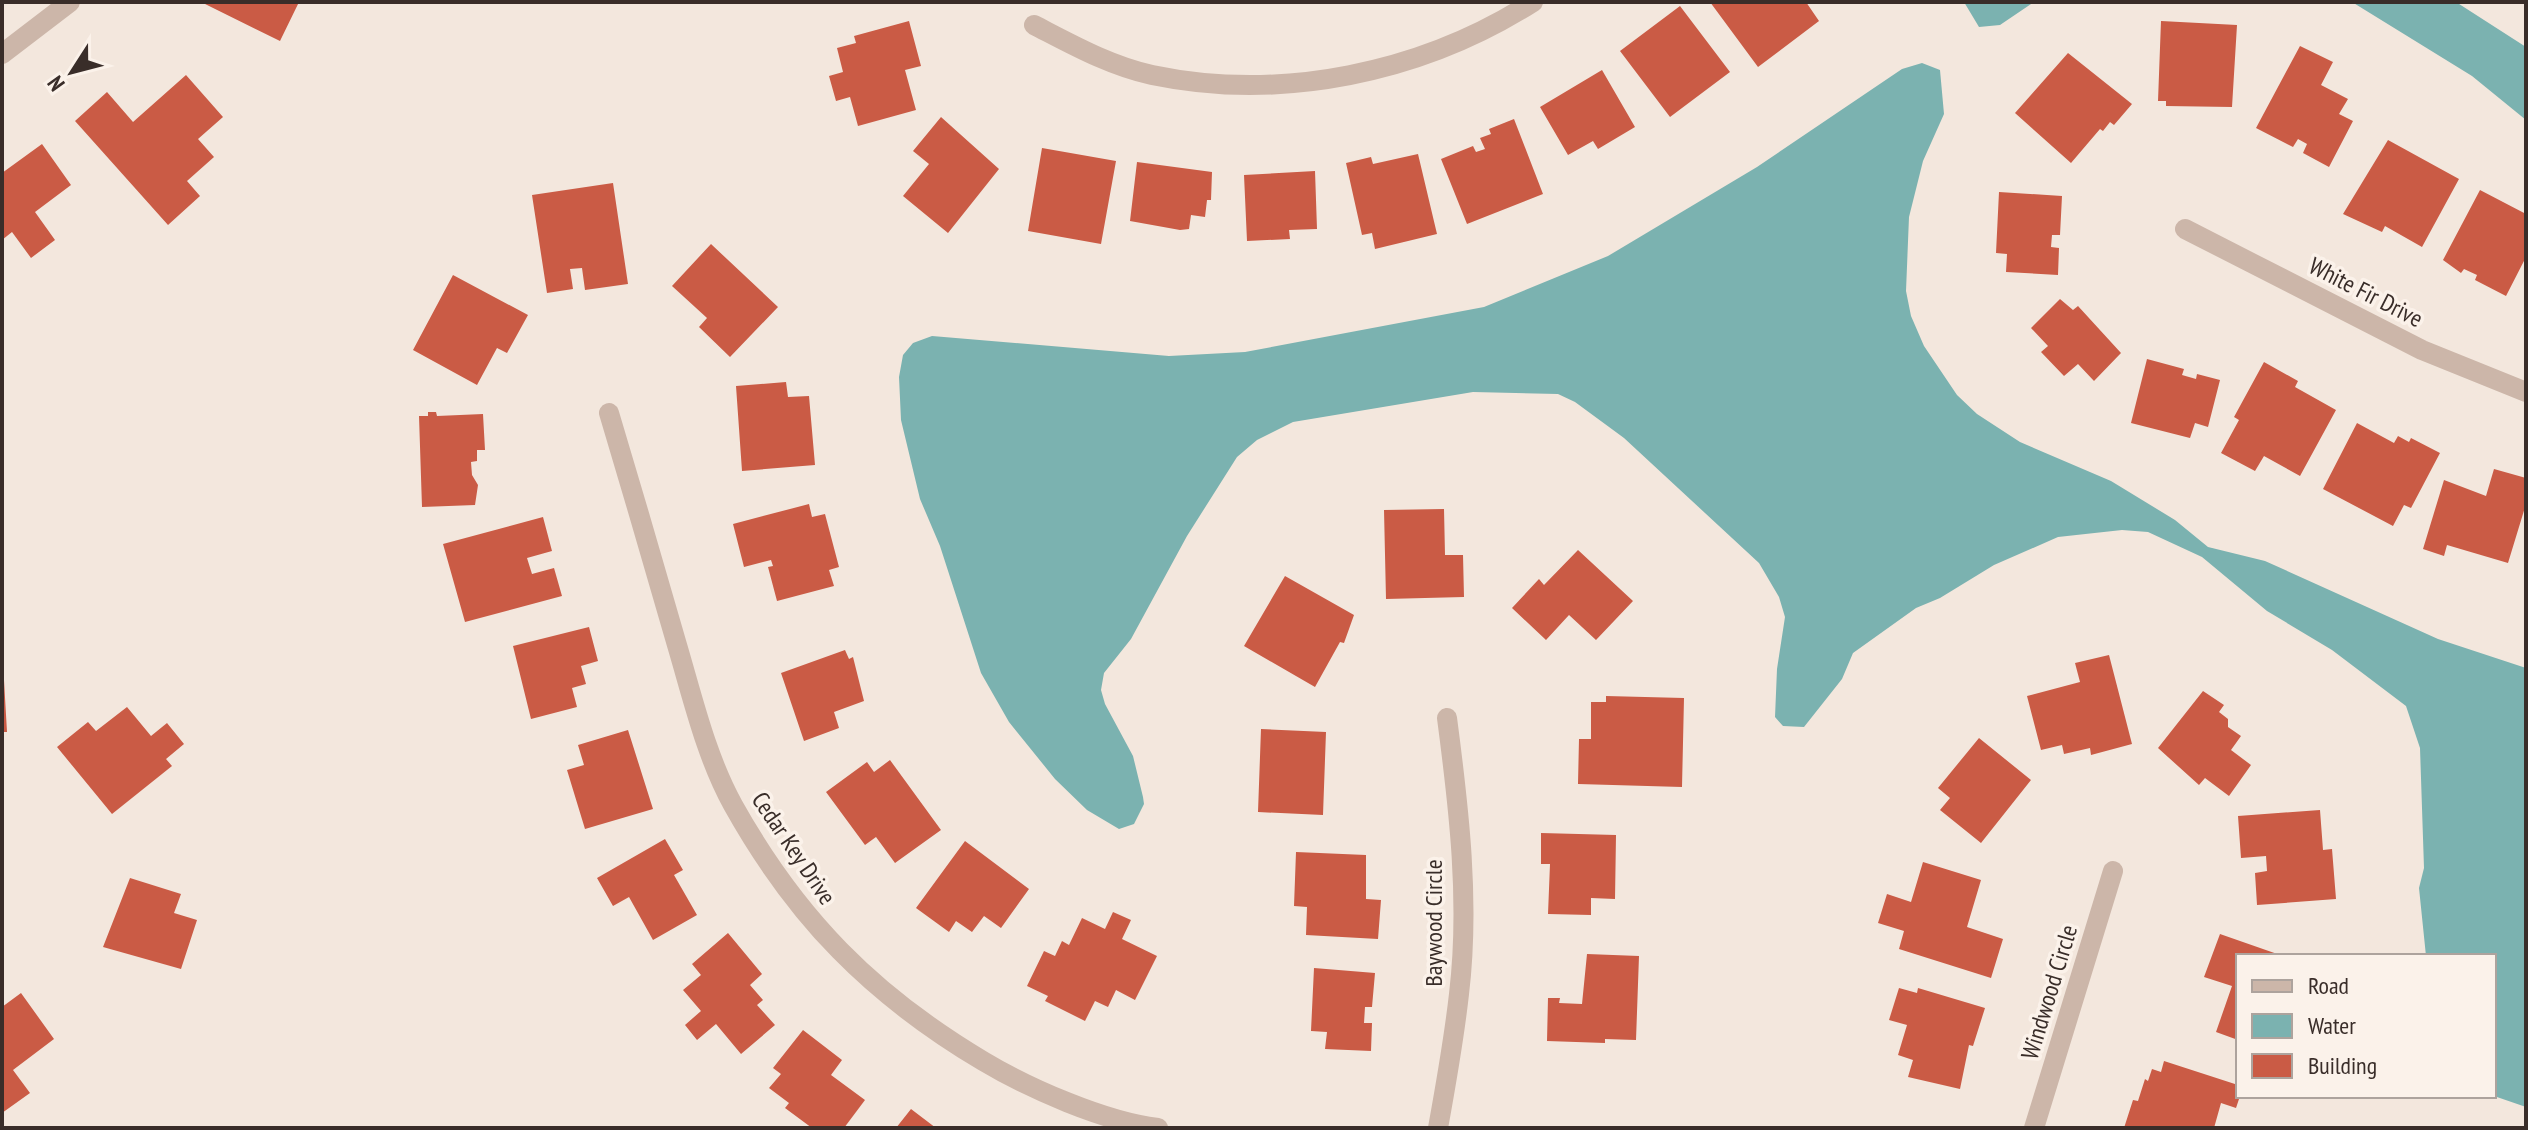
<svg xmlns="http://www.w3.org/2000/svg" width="2528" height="1130" font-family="'PT Sans Narrow',sans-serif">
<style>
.water{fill:#7bb2b0}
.building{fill:#ca5b45}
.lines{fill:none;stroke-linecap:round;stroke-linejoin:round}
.minor{stroke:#ccb6a9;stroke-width:20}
.labels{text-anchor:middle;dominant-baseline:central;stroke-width:7;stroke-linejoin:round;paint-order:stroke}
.street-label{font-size:24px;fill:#392d29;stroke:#fbf2ea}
</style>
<rect width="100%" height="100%" fill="#f3e7dd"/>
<path class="water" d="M1964,2H2034L2000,25L1979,27Z
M2352,2H2456L2526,47V120L2472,76Z
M1922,63L1940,70L1944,114L1923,161L1909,217L1906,291L1911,316L1924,346L1957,395L1977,414L2020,442L2111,481L2175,520L2208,547L2265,561L2438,639L2526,668V1107L2494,1096V956H2426L2419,888L2424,868L2420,748L2406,706L2332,650L2267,611L2202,557L2148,532L2122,530L2058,537L1994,565L1940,598L1916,608L1853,653L1842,679L1804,727L1783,726L1775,717L1777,669L1785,617L1779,597L1759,563L1624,438L1575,402L1558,394L1473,392L1293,422L1257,440L1237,457L1187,536L1131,639L1104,673L1101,690L1105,704L1133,756L1143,797L1144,804L1134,824L1119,829L1087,810L1055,779L1009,722L981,673L940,546L920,499L901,420L899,377L903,355L913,343L932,336L1169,356L1245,352L1484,307L1608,256L1757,167L1902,69Z"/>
<path class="building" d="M201,2H299L280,41Z
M1710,2H1806L1819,21L1758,67Z
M1680,6L1730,72L1670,117L1620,51Z
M909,21L921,66L905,70L916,110L858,126L850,97L836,101L829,76L843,72L837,48L856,43L854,36Z
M2161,21L2237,25L2232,107L2166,106V101H2158Z
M2300,46L2333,62L2321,85L2348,99L2339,114L2353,121L2329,167L2303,153L2307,144L2298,139L2293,147L2256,128Z
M2068,53L2132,104L2114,125L2110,122L2103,131L2100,129L2071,163L2015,113Z
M1602,70L1635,127L1598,149L1593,141L1568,155L1540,107Z
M186,75L223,117L198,139L214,157L187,181L200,196L168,225L75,121L107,92L133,122Z
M941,117L999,169L948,233L903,196L929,164L913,151Z
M1514,119L1543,194L1467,224L1441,159L1473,146L1476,152L1485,149L1480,138L1491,134L1489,129Z
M2388,140L2459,179L2422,247L2385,226L2382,232L2343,214Z
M42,144L71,185L35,212L55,240L31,258L12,232L2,240V173Z
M1042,148L1116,161L1101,244L1028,231Z
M1418,154L1437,234L1375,249L1372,233L1362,235L1346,163L1371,157L1373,164Z
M1137,162L1212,172L1211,200H1207L1205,217L1191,215L1189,229L1180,230L1130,221Z
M1315,171L1317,229L1289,230L1290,239L1247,241L1244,175Z
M613,183L628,284L585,290L582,268L570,269L573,289L547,293L532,195Z
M2480,190L2526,214V257L2506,296L2475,280L2477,275L2464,269L2461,273L2443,260Z
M1999,192L2062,196L2060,235H2052L2051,247L2059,248L2058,275L2006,272L2007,254L1996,253Z
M711,244L778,307L730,357L699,327L707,318L672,286Z
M453,275L528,315L507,353L497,348L477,385L413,350Z
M2060,299L2073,310L2078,306L2121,353L2094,381L2078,364L2064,376L2041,352L2048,346L2031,328Z
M2147,359L2184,369L2182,375L2196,379L2197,374L2220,380L2208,427L2195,423L2190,438L2131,423Z
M2264,362L2298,381L2295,387L2336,410L2300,476L2264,456L2255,471L2221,453L2239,420L2234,417Z
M786,382L788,397L809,396L815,465L742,471L736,386Z
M428,412H436L437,416L483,414L485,450H477V461L471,462L472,475L478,485L475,505L422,507L419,416H428Z
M2357,423L2394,443L2398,436L2409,442L2411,438L2440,453L2411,508L2404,505L2393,526L2323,489Z
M2494,469L2526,478V504L2508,563L2447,545L2444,556L2423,549L2444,480L2486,496Z
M809,504L812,517L825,514L839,567L829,570L834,586L777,601L768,567L773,566L771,560L744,567L733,524Z
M1444,509L1445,555H1463L1464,597L1386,599L1384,510Z
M543,517L552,551L527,558L532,574L554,568L562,596L465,622L443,544Z
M1578,550L1633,601L1596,640L1569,615L1546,640L1512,608L1539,579L1544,585Z
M1285,576L1354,615L1344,643L1340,642L1315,687L1244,646Z
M589,627L598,661L581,666L586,684L572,688L577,707L531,719L513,646Z
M845,650L849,659L853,657L864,701L834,712L839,728L804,741L781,673Z
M2109,655L2132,744L2091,755L2090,748L2064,754L2062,745L2041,750L2027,696L2080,682L2075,663Z
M2,680H4L7,732H2Z
M2203,691L2224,705L2219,712L2228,719V727L2241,736L2231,750L2251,765L2229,796L2205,778L2199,785L2158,748Z
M1606,696L1684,698L1682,787L1578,784L1579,739H1591V702H1606Z
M127,707L151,736L167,723L184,744L166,759L172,766L112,814L57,747L88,722L96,731Z
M1261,729L1326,732L1323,815L1258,812Z
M628,730L653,809L585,829L567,770L584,765L578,745Z
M1979,738L2031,780L1981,843L1940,810L1950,798L1938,788Z
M890,760L941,830L895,863L876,837L865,845L826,792L867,762L874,772Z
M2320,810L2323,850L2332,849L2336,899L2257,905L2255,873L2267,871L2266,856L2241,858L2238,816Z
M1541,833L1616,835L1615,899L1591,898V915L1548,914L1550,864H1541Z
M665,839L683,870L674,875L697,915L653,940L629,897L613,906L597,878Z
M965,841L1029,889L1001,928L984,916L972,932L956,921L949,932L916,908Z
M1296,852L1366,855V899L1381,900L1378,939L1306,935L1307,907L1294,906Z
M1923,862L1981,880L1967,927L2003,939L1991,978L1899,949L1904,931L1878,923L1887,894L1911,902Z
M130,878L181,894L174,913L197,920L181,969L103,947Z
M1113,912L1131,920L1122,939L1157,956L1135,1000L1116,990L1108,1007L1095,1001L1085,1021L1045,1001L1048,996L1027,986L1044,951L1055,956L1062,941L1069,945L1082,918L1105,929Z
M728,933L762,974L750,985L763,1000L757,1005L775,1025L741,1054L716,1024L697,1040L685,1025L701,1011L683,990L701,975L692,964Z
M2220,934L2283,956H2238V1040L2216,1032L2232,986L2204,977Z
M1587,954L1639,956L1636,1040L1605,1039V1043L1547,1041L1548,998H1560L1559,1003L1582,1004Z
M1314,968L1375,973L1372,1007H1365L1364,1023H1372L1371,1051L1325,1049L1327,1032L1311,1031Z
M1899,988L1917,993L1918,988L1985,1008L1973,1046L1969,1045L1960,1089L1908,1077L1913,1060L1898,1055L1907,1025L1889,1020Z
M21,993L54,1039L13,1070L30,1093L2,1113V1007Z
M803,1030L842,1060L831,1075L865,1100L844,1128H812L785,1108L789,1103L769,1088L781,1074L773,1068Z
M2164,1061L2238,1085L2240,1096L2236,1108L2221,1103L2214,1128H2124L2133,1100L2138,1101L2145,1079L2148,1081L2152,1069L2161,1072Z
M911,1109L936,1128H896Z"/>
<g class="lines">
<path class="minor" d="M1034,25C1071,44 1110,66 1152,75C1281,102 1422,73 1533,2
M2,54L70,2
M2185,229L2422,350L2526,392
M609,413C632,490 655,568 677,645C693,699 706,756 733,805C796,918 872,995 983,1061C1028,1088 1105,1122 1158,1128
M1438,1128C1446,1084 1454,1039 1459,994C1470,903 1459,809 1447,718
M2034,1128L2113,871"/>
</g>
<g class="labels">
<g class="street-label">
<text transform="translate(2366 292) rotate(27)">White Fir Drive</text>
<text transform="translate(794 848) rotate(56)">Cedar Key Drive</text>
<text transform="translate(1433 923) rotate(-90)">Baywood Circle</text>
<text transform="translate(2049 992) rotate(-73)">Windwood Circle</text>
</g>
</g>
<rect width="2528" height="1130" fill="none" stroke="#392d29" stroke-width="8"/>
<rect x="2236" y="954" width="260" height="144" fill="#fbf2ea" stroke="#ada39d" stroke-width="2"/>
<rect x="2252" y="980" width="40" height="12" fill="#ccb6a9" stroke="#ada39d" stroke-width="2"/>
<text x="2308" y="994" font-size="24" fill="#392d29">Road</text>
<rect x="2252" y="1014" width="40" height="24" fill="#7bb2b0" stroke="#ada39d" stroke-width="2"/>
<text x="2308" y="1034" font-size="24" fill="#392d29">Water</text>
<rect x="2252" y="1054" width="40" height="24" fill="#ca5b45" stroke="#ada39d" stroke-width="2"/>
<text x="2308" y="1074" font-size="24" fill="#392d29">Building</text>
<g transform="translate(72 72) rotate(234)" stroke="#fbf2ea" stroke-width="6" paint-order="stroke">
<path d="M0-6L14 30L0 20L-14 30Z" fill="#392d29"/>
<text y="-12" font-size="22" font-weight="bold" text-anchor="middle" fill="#392d29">N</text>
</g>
</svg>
